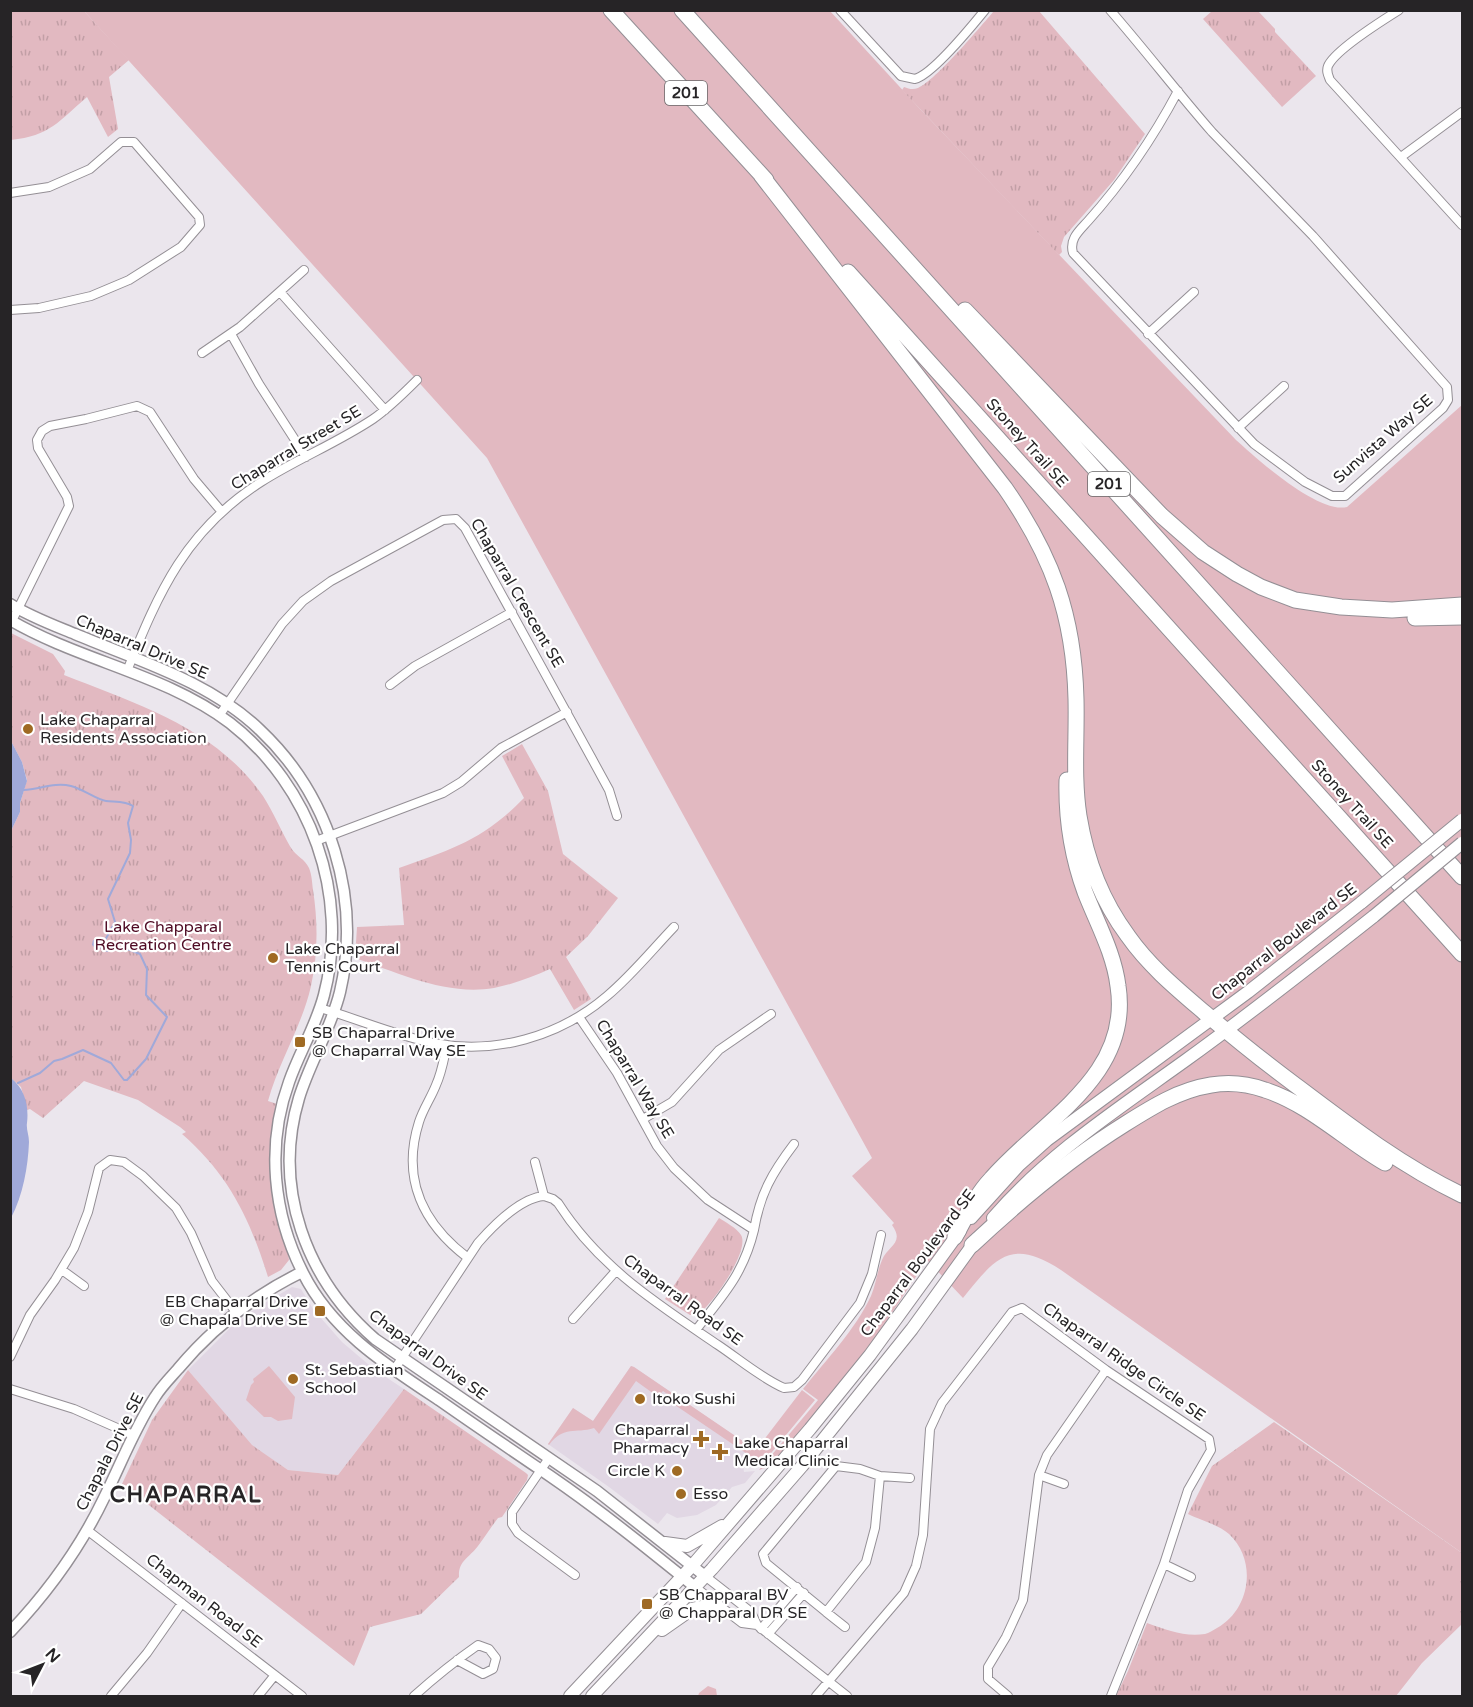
<svg xmlns="http://www.w3.org/2000/svg" width="1473" height="1707" font-family="'Varela Round',sans-serif">
<style>
.built{fill:#e1d7e4}
.green{fill:#e2b9c1}
.park{fill:url(#park-tufts)}
.water{fill:#a0a9d9}
.lines{fill:none;stroke-linecap:round;stroke-linejoin:round}
.stream{stroke:#a0a9d9;stroke-width:2}
.minor-casing{stroke:#948f95;stroke-width:10}
.tertiary-casing{stroke:#948f95;stroke-width:13}
.secondary-casing{stroke:#948f95;stroke-width:14}
.motorway-casing{stroke:#948f95;stroke-width:17}
.minor{stroke:#fff;stroke-width:8}
.tertiary{stroke:#fff;stroke-width:10}
.secondary{stroke:#fff;stroke-width:12}
.motorway{stroke:#fff;stroke-width:15}
.secondary-bridge-casing{stroke:#948f95;stroke-width:14;stroke-linecap:butt}
.secondary-bridge{stroke:#fff;stroke-width:12}
.poi-dot{fill:#9f6a23;stroke:#fff;stroke-width:2}
.labels{text-anchor:middle;dominant-baseline:central;stroke-width:4.5;stroke-linejoin:round;paint-order:stroke}
.shield{fill:#fff;stroke:#676667;stroke-width:1.5}
.shield-label{font-size:15px;font-weight:bold;fill:#262426}
.street-label{font-size:16px;fill:#262426;stroke:#fff}
.poi-label{font-size:16px;fill:#262426;stroke:#fff;text-anchor:start}
.park-label{font-size:16px;fill:#4f0b24;stroke:#fff}
.district-label{font-size:22px;font-weight:bold;letter-spacing:1.5px;fill:#262426;stroke:#fff}
</style>
<defs>
<pattern id="park-tufts" width="24" height="20" patternUnits="userSpaceOnUse" patternTransform="scale(1.5)"><rect width="24" height="20" fill="#e2b9c1"/><path d="M3 7l-1-3M5 7V3M7 7l1-3M15 17l-1-3M17 17v-4M19 17l1-3" fill="none" stroke="#c29fa6"/></pattern>
</defs>
<rect width="100%" height="100%" fill="#ebe6ed"/>
<path class="built" d="M292,1287L301,1289L313,1309L342,1342L375,1370L404,1389L338,1475L288,1470L251,1445L188,1370L232,1326L258,1307Z
M631,1366L634,1367L754,1449L743,1466L744,1472L755,1471L745,1483L732,1487L716,1505L697,1515L677,1518L667,1513L658,1524L609,1487L548,1444L573,1408L593,1421Z"/>
<path class="green" d="M84,11H830L921,110L1236,440C1257,459 1318,514 1347,507L1462,405V1553L1061,1270C1011,1237 995,1258 963,1298L927,1260L872,1343L771,1466L759,1470L818,1400L803,1389C827,1359 855,1330 871,1296C876,1284 877,1272 882,1260C888,1246 905,1243 892,1225L894,1223L852,1176L872,1158L487,458Z
M269,1366L295,1397L292,1419L278,1421L271,1417H264L246,1400L251,1385L254,1382L253,1379Z
M631,1366L634,1367L756,1450L802,1390L815,1400L762,1464L672,1403L674,1399L663,1391L660,1394L656,1392L654,1394L636,1381L599,1434L594,1428C575,1434 564,1425 549,1445L548,1444L573,1408L593,1421Z
M708,1686L716,1689L717,1696H698L699,1693Z"/>
<path class="park" d="M11,10L84,11L129,60L109,77L118,129L108,137L87,97C59,121 50,136 11,140Z
M994,11H1039L1145,134L1114,180L1064,237L1061,246L1062,252L1059,255L902,90L904,87C909,89 913,90 918,88C936,80 980,27 994,11Z
M1212,11H1258L1275,29V32L1316,76L1282,107L1203,19Z
M11,633L53,654L65,671L64,675C137,704 216,728 263,796C274,813 281,831 291,848C296,856 305,859 309,868C312,875 312,883 313,890C318,922 318,954 311,986C302,1026 279,1061 268,1101L277,1104C268,1142 269,1181 277,1220C280,1233 288,1247 289,1260L281,1270L268,1277C250,1219 229,1175 182,1134L186,1132L180,1127L138,1100L84,1081L43,1118L30,1109L27,1110L21,1087L11,1078V831L20,812V803L27,780L22,762L11,741Z
M522,744L548,791L563,854L618,898L588,936L566,957L591,999L574,1010L550,969C532,977 514,984 494,988C446,996 399,973 355,958L357,927L404,925L399,868C452,849 483,840 524,798L502,756Z
M719,1218C725,1222 737,1228 741,1235C750,1250 715,1300 702,1311C700,1313 695,1315 690,1315L665,1299Z
M188,1370L252,1445L288,1470L338,1475L404,1389L526,1473L528,1475L527,1480L502,1517L498,1518C491,1527 485,1537 478,1546C469,1558 458,1561 459,1577L421,1614L370,1627L354,1666L122,1484L152,1420Z
M1274,1422L1462,1553V1624L1422,1663L1396,1696H1116L1128,1671L1147,1623C1167,1630 1184,1637 1205,1634C1209,1633 1213,1630 1217,1628C1250,1610 1258,1561 1229,1534C1219,1525 1200,1520 1188,1514L1212,1466Z"/>
<path class="water" d="M11,741L22,762L27,781L20,803V812L11,831Z
M97,939L110,944L108,952L103,951L100,948L97,950L92,945L93,940Z
M11,1078C25,1089 29,1106 27,1123C26,1129 29,1135 29,1142C28,1167 23,1195 11,1218Z"/>
<g class="lines">
<path class="stream" d="M24,790C40,789 55,782 71,786C83,789 97,800 106,801C115,802 126,801 133,806L128,823L131,840L130,853L108,899L115,922L104,942
M18,1083L40,1073L54,1061L62,1059L83,1050L111,1063L124,1080H127L146,1059L167,1017L146,995L147,969L140,954L130,950L110,948"/>
<defs>
<path id="minor" d="M840,10L901,76L915,79C933,74 972,26 985,10
M1110,10C1145,50 1177,92 1212,132L1313,236L1447,387L1448,400L1443,408L1345,496H1332L1305,482L1254,444L1073,253C1069,239 1079,231 1088,221C1123,182 1153,138 1178,91
M1399,10C1383,20 1335,50 1328,66C1326,71 1328,75 1330,80L1462,225
M1401,157L1462,112
M10,193L49,187L90,169L121,142H134L199,217L200,225L181,247L129,280L91,296L39,308L10,310
M280,292L385,410
M231,334L259,384L306,457
M1148,334L1194,292
M202,353L240,327L304,270
M1238,428L1284,386
M12,621L69,506L67,497L38,448L37,440L42,431L50,426L86,419L137,406L150,412L194,479L222,512
M127,671C159,591 186,530 261,482C297,459 337,443 373,419C389,408 403,394 417,380
M390,685L415,666L512,612
M219,716L282,624L303,601L331,581L443,520L456,519L465,528L591,757L609,790L617,816
M316,841L443,793L461,782L501,748L567,712
M320,1008C358,1019 394,1035 433,1043C495,1055 559,1037 607,996C631,976 652,950 674,927
M579,1017L617,1073L657,1146L674,1168L708,1200L754,1230C743,1275 723,1295 696,1330
M447,1045C444,1058 442,1072 436,1085C431,1098 423,1109 419,1122C401,1179 423,1224 468,1258
M643,1119L672,1102L719,1050L771,1014
M535,1162L544,1196L553,1199L558,1203C599,1267 656,1303 718,1345C739,1359 761,1378 784,1388L794,1387L802,1380L860,1303L872,1274L881,1235
M754,1230C760,1194 772,1173 794,1144
M62,1270L84,1286
M573,1319L615,1272
M10,1357L30,1315L55,1280L74,1248L88,1212L99,1168L110,1160L124,1162L143,1176L176,1208L191,1233L212,1281L236,1312
M394,1370L478,1243C493,1226 520,1198 544,1196
M10,1389L74,1409L133,1435
M549,1458L512,1512V1524L518,1533L575,1575
M1039,1475L1064,1484
M880,1476L875,1528L866,1562L826,1612L766,1563L763,1554L836,1466L860,1469L880,1476L910,1478
M87,1530L302,1696
M1164,1564L1191,1577
M705,1576L751,1612L757,1625L847,1696
M695,1587L742,1623L757,1625
M826,1612L845,1627
M761,1629L797,1587
M768,1634L804,1593
M111,1696L147,1653L182,1603
M258,1696L275,1675
M414,1696C434,1678 455,1661 478,1645L489,1649L496,1658L493,1669L483,1674L457,1660
M816,1696L904,1593L916,1566L923,1535L930,1429L942,1403L983,1350L1012,1312L1022,1308L1106,1370L1209,1439L1211,1450L1188,1490L1164,1564L1111,1696
M1008,1696L988,1679V1667L1006,1637L1023,1600L1039,1475L1047,1455L1106,1370"/>
<path id="tertiary" d="M10,604C31,617 53,625 75,634C139,661 209,681 260,730C330,796 362,898 340,992C331,1029 310,1062 299,1098C272,1188 306,1279 375,1339L597,1491L705,1576
M10,620C80,661 165,674 230,723C311,786 350,895 324,995C316,1026 299,1053 289,1082C266,1145 273,1214 303,1273C332,1331 386,1365 439,1400C476,1426 513,1451 550,1476C601,1511 648,1549 695,1587
M10,1632C48,1592 80,1548 104,1498C121,1464 134,1429 155,1397C161,1387 170,1378 178,1369C213,1327 253,1296 302,1272"/>
<path id="secondary" d="M971,1218L1019,1165L1047,1140L1248,992L1362,902
M993,1218C1048,1154 1118,1109 1186,1060C1250,1014 1312,965 1374,916
M665,1543L687,1546L722,1526
M662,1630L692,1609L717,1604
M570,1696L692,1566L810,1429L870,1355L960,1231
M592,1696L712,1569L802,1466L912,1329L977,1239"/>
<path id="motorway" d="M611,10L766,180
M682,10L1462,877
M761,175L1005,488C1052,556 1074,615 1076,699C1077,738 1073,777 1079,816C1086,859 1102,901 1128,936C1149,966 1177,989 1205,1013C1231,1035 1258,1057 1286,1078C1343,1121 1398,1164 1462,1195
M848,272L1462,954
M965,310L1162,516L1203,552L1237,574L1261,587L1295,600L1341,607L1392,610L1462,605
M1415,618L1462,617
M955,1237C966,1217 975,1196 991,1179C1042,1120 1132,1077 1118,986C1114,953 1097,923 1085,892C1072,856 1066,818 1067,780
M972,1245C1020,1200 1069,1159 1125,1124C1152,1107 1179,1090 1211,1085C1229,1082 1248,1084 1265,1090C1309,1104 1345,1140 1385,1163"/>
</defs>
<use href="#minor" class="minor-casing"/>
<use href="#tertiary" class="tertiary-casing"/>
<use href="#secondary" class="secondary-casing"/>
<use href="#motorway" class="motorway-casing"/>
<use href="#minor" class="minor"/>
<use href="#tertiary" class="tertiary"/>
<use href="#secondary" class="secondary"/>
<use href="#motorway" class="motorway"/>
<defs>
<path id="secondary-bridge" d="M1362,902L1462,820
M1374,916L1462,843"/>
</defs>
<use href="#secondary-bridge" class="secondary-bridge-casing"/>
<use href="#secondary-bridge" class="secondary-bridge"/>
</g>
<g class="poi-dot">
<circle cx="28" cy="729" r="6"/>
<circle cx="273" cy="958" r="6"/>
<rect x="294" y="1036" width="12" height="12" rx="3"/>
<rect x="314" y="1305" width="12" height="12" rx="3"/>
<circle cx="293" cy="1379" r="6"/>
<circle cx="640" cy="1399" r="6"/>
<path d="M698 1430h6v6h6v6h-6v6h-6v-6h-6v-6h6z"/>
<path d="M717 1443h6v6h6v6h-6v6h-6v-6h-6v-6h6z"/>
<circle cx="677" cy="1471" r="6"/>
<circle cx="681" cy="1494" r="6"/>
<rect x="641" y="1598" width="12" height="12" rx="3"/>
</g>
<g class="labels">
<g class="shield">
<rect x="665" y="81" width="42" height="24" rx="4.5"/>
<rect x="1088" y="472" width="42" height="24" rx="4.5"/>
</g>
<g class="shield-label">
<text x="686" y="93">201</text>
<text x="1109" y="484">201</text>
</g>
<g class="street-label">
<text transform="translate(1383 439) rotate(-41)">Sunvista Way SE</text>
<text transform="translate(1027 443) rotate(48)">Stoney Trail SE</text>
<text transform="translate(296 448) rotate(-31)">Chaparral Street SE</text>
<text transform="translate(517 593) rotate(60)">Chaparral Crescent SE</text>
<text transform="translate(142 647) rotate(23)">Chaparral Drive SE</text>
<text transform="translate(1352 804) rotate(48)">Stoney Trail SE</text>
<text transform="translate(1284 942) rotate(-38)">Chaparral Boulevard SE</text>
<text transform="translate(635 1079) rotate(59)">Chaparral Way SE</text>
<text transform="translate(918 1263) rotate(-53)">Chaparral Boulevard SE</text>
<text transform="translate(683 1300) rotate(36)">Chaparral Road SE</text>
<text transform="translate(428 1355) rotate(36)">Chaparral Drive SE</text>
<text transform="translate(1124 1362) rotate(35)">Chaparral Ridge Circle SE</text>
<text transform="translate(110 1452) rotate(-63)">Chapala Drive SE</text>
<text transform="translate(204 1601) rotate(38)">Chapman Road SE</text>
</g>
<g class="poi-label">
<text x="40" y="720">Lake Chaparral<tspan x="40" dy="18">Residents Association</tspan></text>
<text x="285" y="949">Lake Chaparral<tspan x="285" dy="18">Tennis Court</tspan></text>
<text x="312" y="1033">SB Chaparral Drive<tspan x="312" dy="18">@ Chaparral Way SE</tspan></text>
<text x="308" y="1302" text-anchor="end">EB Chaparral Drive<tspan x="308" dy="18">@ Chapala Drive SE</tspan></text>
<text x="305" y="1370">St. Sebastian<tspan x="305" dy="18">School</tspan></text>
<text x="652" y="1399">Itoko Sushi</text>
<text x="689" y="1430" text-anchor="end">Chaparral<tspan x="689" dy="18">Pharmacy</tspan></text>
<text x="734" y="1443">Lake Chaparral<tspan x="734" dy="18">Medical Clinic</tspan></text>
<text x="665" y="1471" text-anchor="end">Circle K</text>
<text x="693" y="1494">Esso</text>
<text x="659" y="1595">SB Chapparal BV<tspan x="659" dy="18">@ Chapparal DR SE</tspan></text>
</g>
<g class="park-label">
<text x="163" y="927">Lake Chapparal<tspan x="163" dy="18">Recreation Centre</tspan></text>
</g>
<g class="district-label">
<text x="186" y="1495">CHAPARRAL</text>
</g>
</g>
<rect width="1473" height="1707" fill="none" stroke="#262426" stroke-width="24"/>
<g transform="translate(42 1665) rotate(48)" stroke="#ffffff" stroke-width="4.5" paint-order="stroke">
<path d="M0-4.5L10 22L0 15L-10 22Z" fill="#262426"/>
<text y="-9" font-size="16" font-weight="bold" text-anchor="middle" fill="#262426">N</text>
</g>
</svg>
